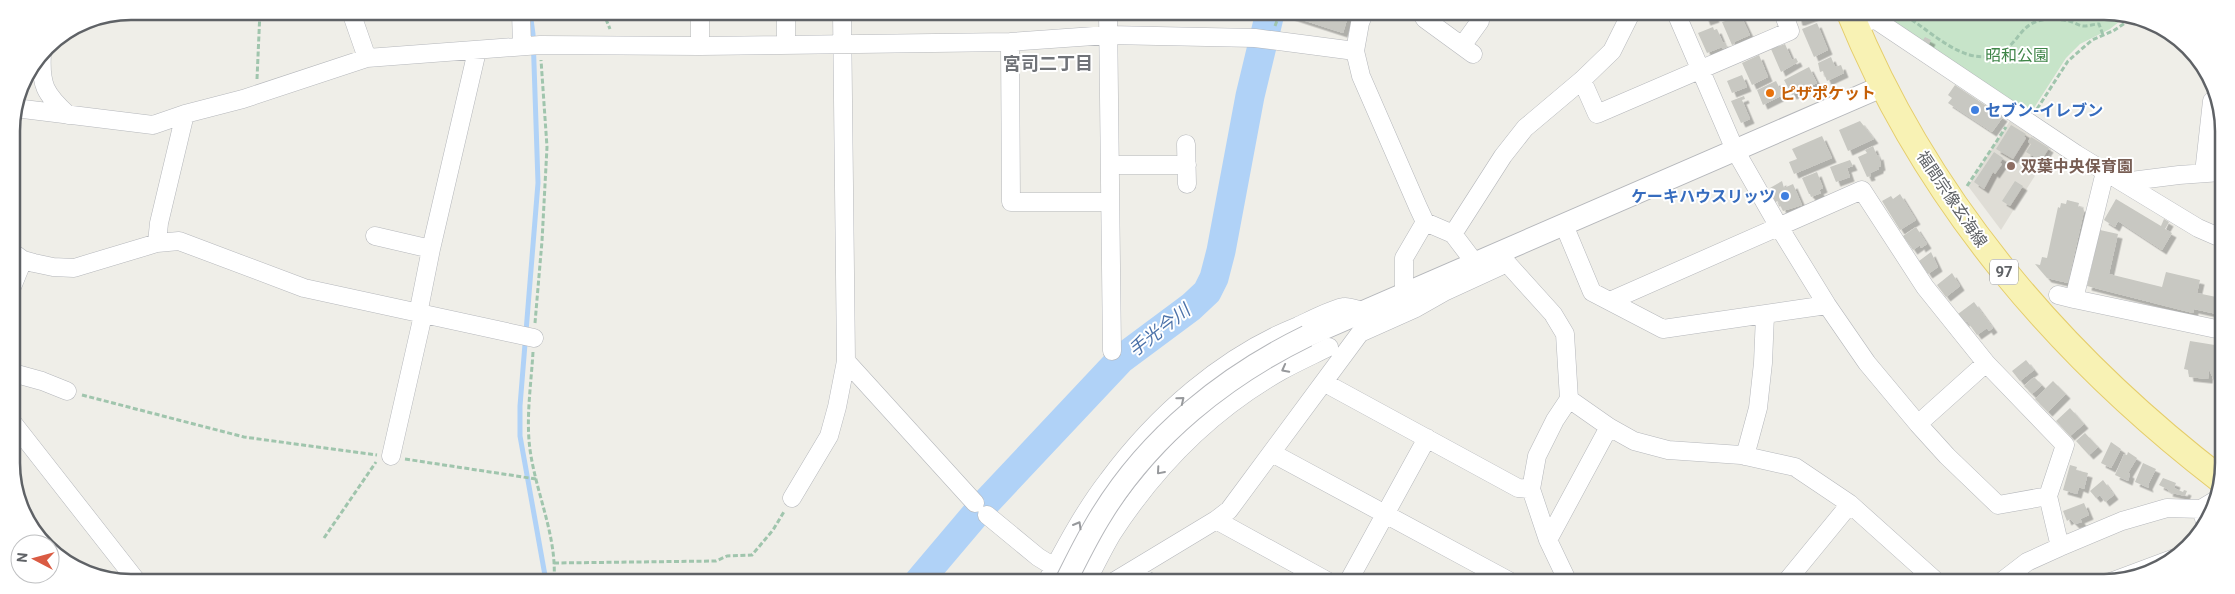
<svg xmlns="http://www.w3.org/2000/svg" width="2235" height="594" font-family="Roboto,'Noto Sans JP',sans-serif">
<style>
.education{fill:#dfddd6}
.green{fill:#c7e4c9}
.lines{fill:none;stroke-linecap:round;stroke-linejoin:round}
.stream{stroke:#b0d2f7;stroke-width:5}
.river{stroke:#b0d2f7;stroke-width:29}
.building{fill:#c8c8c2;filter:url(#shadow)}
.minor-casing{stroke:#b5b7bb;stroke-width:19}
.tertiary-casing{stroke:#b5b7bb;stroke-width:23}
.primary-casing{stroke:#e5cd6b;stroke-width:28}
.path{stroke:#a0c5ad;stroke-width:3;stroke-dasharray:5 2.5;stroke-linecap:butt}
.minor{stroke:#fff;stroke-width:18}
.tertiary{stroke:#fff;stroke-width:21}
.primary{stroke:#f8f2b4;stroke-width:26}
.tertiary-bridge-casing{stroke:#b5b7bb;stroke-width:23;stroke-linecap:butt}
.tertiary-bridge{stroke:#fff;stroke-width:21}
.oneway{stroke:#97999c}
.food-dot{fill:#e8710a;stroke:#fff;stroke-width:2}
.shop-dot{fill:#3f7fe0;stroke:#fff;stroke-width:2}
.education-dot{fill:#8d6e63;stroke:#fff;stroke-width:2}
.labels{text-anchor:middle;dominant-baseline:central;stroke-width:4;stroke-linejoin:round;paint-order:stroke}
.shield{fill:#fff;stroke:#8f9194;stroke-width:1}
.shield-label{font-size:15px;font-weight:bold;fill:#5f6266}
.park-label{font-size:16px;fill:#3f8548;stroke:#fff}
.food-label{font-size:16px;font-weight:bold;fill:#c56008;stroke:#fff;text-anchor:start}
.shop-label{font-size:16px;font-weight:bold;fill:#366cbe;stroke:#fff;text-anchor:start}
.education-label{font-size:16px;font-weight:bold;fill:#785e54;stroke:#fff;text-anchor:start}
.street-label{font-size:16px;fill:#5f6266;stroke:#fff}
.neighbourhood-label{font-size:18px;font-weight:bold;fill:#707378;stroke:#fff}
.water-label{font-size:18px;font-style:italic;fill:#4c72a9;stroke:#fff}
.rim{fill:none;stroke:#5f6266;stroke-width:2.5}
</style>
<defs>
<filter id="shadow"><feDropShadow dx="4.5" dy="4.5" stdDeviation="0" flood-color="#0004"/></filter>
</defs>
<rect width="100%" height="100%" fill="#efeee8"/>
<path class="education" d="M2011,119L2053,147L2001,230L1968,186Z"/>
<path class="green" d="M1881,13L2128,14H2129L2110,29L2080,44L2066,58L2030,114Z"/>
<g class="lines">
<path class="stream" d="M530,12L533,34L538,183L520,406V436L546,581"/>
<path class="river" d="M919,581L980,509L1121,359L1191,307L1207,292L1214,278L1221,251L1250,96L1270,13"/>
</g>
<path class="building" d="M1288,13H1349L1343,33L1287,15Z
M1703,13H1713L1715,18L1706,21Z
M1796,13H1816L1817,15L1801,21H1798Z
M1741,16L1750,35L1734,42L1735,44L1732,45L1722,22Z
M1817,23L1828,50L1814,57L1802,29Z
M1713,27L1714,30L1717,29L1723,43L1725,42L1727,47L1723,49L1722,47L1707,53L1698,33Z
M1925,37L1931,40L1929,44L1923,40Z
M1785,44L1792,60L1796,58L1798,62L1781,72L1771,49Z
M1759,55L1768,77L1752,85L1742,63Z
M1831,57L1835,67L1841,65L1844,73L1827,81L1823,71L1820,72L1818,63Z
M1809,67L1817,83L1792,95L1784,80Z
M1742,75L1747,87L1732,93L1727,81Z
M1776,81L1783,95L1763,105L1757,90Z
M1955,85L2003,117L1992,132L1948,103L1952,98L1948,95Z
M1744,96L1745,99L1742,100L1750,119L1741,123L1731,101Z
M1860,121L1874,139L1848,151L1839,130Z
M2011,125L2026,134L2024,136L2026,138L2013,159L1996,149Z
M1822,136L1832,158L1794,174L1789,162L1797,159L1792,149Z
M2031,137L2049,148L2041,161L2026,152L2031,144L2028,142Z
M1873,146L1877,156L1879,155L1881,166L1879,167V169L1870,173L1871,176L1867,177L1858,157L1867,153L1865,150Z
M1994,152L2003,158L2000,163L2002,164L1995,174L1993,172L1984,189L1974,182Z
M1850,160L1853,166L1847,168L1850,177L1836,182L1830,167Z
M1817,172L1823,188L1819,190L1821,193L1811,197L1810,194H1809L1802,178Z
M1782,181L1784,188L1793,184L1802,205L1783,211L1778,201L1775,202L1770,188Z
M2015,181L2023,186L2010,206L2002,201Z
M1900,194L1916,220L1900,230L1882,201L1891,196L1893,199Z
M2116,199L2161,226L2164,219L2169,222L2165,229L2172,233L2162,250L2118,221L2115,227L2104,220Z
M2067,200L2079,203L2078,207L2083,208L2084,211L2068,283L2047,278L2035,264L2040,265L2042,257L2047,258L2058,207L2060,208L2061,203L2066,204Z
M1916,227L1927,244L1921,248L1920,245L1913,250L1903,236Z
M2100,230L2118,234L2109,274L2162,287L2166,272L2200,280L2197,293L2221,298V315L2194,309L2193,313L2087,286Z
M1931,252L1938,267L1928,274L1919,261Z
M1952,273L1960,286L1946,297L1937,285Z
M1974,302L1993,328L1989,331L1987,328L1977,335L1967,321L1965,322L1958,314Z
M2190,341L2221,346V377H2220V381H2214L2209,369L2208,379L2189,377L2188,370L2184,369Z
M2026,360L2034,370L2020,381L2012,371Z
M2034,377L2042,385L2032,394L2024,386Z
M2053,381L2066,394L2048,412L2035,399Z
M2070,408L2084,424L2070,436L2056,421Z
M2085,433L2098,447L2089,455L2076,441Z
M2111,442L2121,449L2111,468L2101,463Z
M2128,452L2137,458L2128,473L2130,474L2128,481L2115,475L2124,454L2127,455Z
M2143,463L2156,469L2148,485L2149,488L2135,482Z
M2070,465L2077,467L2076,470L2088,473L2084,489L2079,487L2077,494L2063,490Z
M2163,478L2176,483L2174,488L2183,492L2184,490L2187,491L2185,496L2168,492L2169,490L2159,485Z
M2103,480L2114,495L2105,502L2100,495L2096,498L2090,491Z
M2084,503L2089,515L2080,519L2082,522L2075,524L2070,519L2067,521L2063,511Z"/>
<g class="lines">
<defs>
<path id="minor" d="M351,12L367,58
M521,12L522,46
M700,12V46
M1108,12L1112,351
M1364,13L1360,23L1355,51L1361,76L1418,207L1425,222L1453,234L1475,263
M1421,13L1425,19L1473,54
M1676,13L1735,150L1779,227L1827,305L1867,363L1918,424L1947,456L1998,505L2048,496
M1854,23L1876,20L2076,154L2198,228L2221,238
M1010,42L1011,202H1110
M786,44V12
M1462,46L1480,21
M42,53C40,85 45,94 68,115
M1582,80L1597,114L1790,31L1783,13
M15,108L153,125L185,114L243,99L367,58L540,45L700,46L1010,42L1108,35L1255,38L1355,51
M1186,144L1187,184
M1110,165H1187
M2105,172L2074,299L2221,330
M2204,173L2212,101H2218
M2123,182L2179,175L2221,172
M1564,225L1592,292L1663,329L1827,305
M1453,234L1503,156L1525,128L1582,80L1612,51L1631,13
M375,236L431,249
M157,243L159,223L185,114
M12,252L23,260L34,263L53,267L74,268L157,243L179,241L304,288L534,338
M1502,252L1507,263L1553,314L1565,334L1569,399L1555,420L1537,456L1531,489L1548,540L1568,582
M12,287L23,260
M1404,293V258L1425,222
M2058,295L2074,299
M1610,301L1862,190L1925,287L1986,363L2065,445L2048,496L2060,547
M418,314L431,249L477,51
M846,361L975,503
M13,373L42,381L67,391
M1325,383L1518,488L1531,489
M1569,399L1609,427L1634,441L1668,450L1741,455L1795,467L1850,504L1937,582
M13,423L136,580
M1918,424L1986,363
M1272,453L1511,582
M391,456L423,315
M1745,456L1758,408L1763,363L1765,315
M792,498L829,436L837,407L846,361L842,12
M2201,509L2206,525
M987,515L1038,557L1064,573
M1216,520L1329,582
M1548,540L1609,427
M1130,572L1148,581
M1047,581C1065,547 1084,511 1108,480C1156,415 1223,356 1298,326C1309,321 1334,308 1344,307C1349,306 1357,310 1363,311
M1087,581C1095,566 1103,549 1112,534C1155,468 1212,410 1281,371C1297,362 1313,355 1329,347
M1115,581L1216,520L1229,510L1360,333L1416,308L1446,291L1507,263
M1348,582L1427,438
M1786,582L1850,504
M2001,582L2027,562L2060,547L2122,521L2167,508L2201,509L2216,500
M2108,583L2175,558"/>
<path id="tertiary" d="M1307,336L1883,86"/>
<path id="primary" d="M1850,13C1927,202 2061,357 2221,480"/>
</defs>
<use href="#minor" class="minor-casing"/>
<use href="#tertiary" class="tertiary-casing"/>
<use href="#primary" class="primary-casing"/>
<path class="path" d="M603,12L610,29
M1908,13L1912,20C1939,38 1974,73 2007,48C2017,41 2022,27 2035,22C2046,18 2058,19 2069,21C2074,22 2079,26 2084,26C2089,26 2094,24 2099,24L2103,35
M1275,26L1280,13
M257,79L260,11
M2037,109L2068,61L2092,40L2113,31L2134,17
M1967,186L2006,127
M535,323L542,241L547,147L541,60
M533,352C531,387 525,422 531,456C538,498 557,538 554,581
M82,395L244,437L377,455
M405,459L536,479
M324,538L376,462
M554,563L716,561L727,556L752,555L773,530L785,510"/>
<use href="#minor" class="minor"/>
<use href="#tertiary" class="tertiary"/>
<use href="#primary" class="primary"/>
<defs>
<path id="tertiary-bridge" d="M1066,581C1077,559 1088,536 1102,514C1150,436 1225,376 1307,336"/>
</defs>
<use href="#tertiary-bridge" class="tertiary-bridge-casing"/>
<use href="#tertiary-bridge" class="tertiary-bridge"/>
</g>
<defs><path id="oneway-chevron" d="M-2-3.5L2.5 0L-2 3.5" fill="none" stroke-width="1.6" stroke-linecap="round" stroke-linejoin="round" transform="scale(1.25)"/></defs>
<g class="oneway">
<use href="#oneway-chevron" transform="translate(1285 369) rotate(152)"/>
<use href="#oneway-chevron" transform="translate(1181 400) rotate(-39)"/>
<use href="#oneway-chevron" transform="translate(1160 471) rotate(131)"/>
<use href="#oneway-chevron" transform="translate(1078 525) rotate(-60)"/>
</g>
<circle class="food-dot" cx="1770" cy="93" r="5"/>
<g class="shop-dot">
<circle cx="1975" cy="110" r="5"/>
<circle cx="1785" cy="196" r="5"/>
</g>
<circle class="education-dot" cx="2011" cy="166" r="5"/>
<g class="labels">
<rect class="shield" x="1990" y="259.5" width="28" height="25" rx="4"/>
<g class="shield-label">
<text x="2004" y="272">97</text>
</g>
<g class="park-label">
<text x="2017" y="55">昭和公園</text>
</g>
<g class="food-label">
<text x="1780" y="93">ピザポケット</text>
</g>
<g class="shop-label">
<text x="1985" y="110">セブン-イレブン</text>
<text x="1775" y="196" text-anchor="end">ケーキハウスリッツ</text>
</g>
<g class="education-label">
<text x="2021" y="166">双葉中央保育園</text>
</g>
<g class="street-label">
<text transform="translate(1952 199) rotate(56)">福間宗像玄海線</text>
</g>
<g class="neighbourhood-label">
<text x="1048" y="63">宮司二丁目</text>
</g>
<g class="water-label">
<text transform="translate(1159 330) rotate(-38)">手光今川</text>
</g>
</g>
<path d="M0 0H2235V594H0ZM131 20H2104A111 111 0 0 1 2215 131V463A111 111 0 0 1 2104 574H131A111 111 0 0 1 20 463V131A111 111 0 0 1 131 20Z" fill="#fff" fill-rule="evenodd"/>
<path class="rim" d="M131 20H2104A111 111 0 0 1 2215 131V463A111 111 0 0 1 2104 574H131A111 111 0 0 1 20 463V131A111 111 0 0 1 131 20Z"/>
<g transform="translate(35 559) rotate(276)"><circle r="24" fill="#ffffff" stroke="#bfc0c2"/>
<path d="M0-4L9 19L0 12L-9 19Z" fill="#da5b43"/>
<text y="-8" font-size="14" font-weight="bold" text-anchor="middle" fill="#5f6266">N</text>
</g>
</svg>
